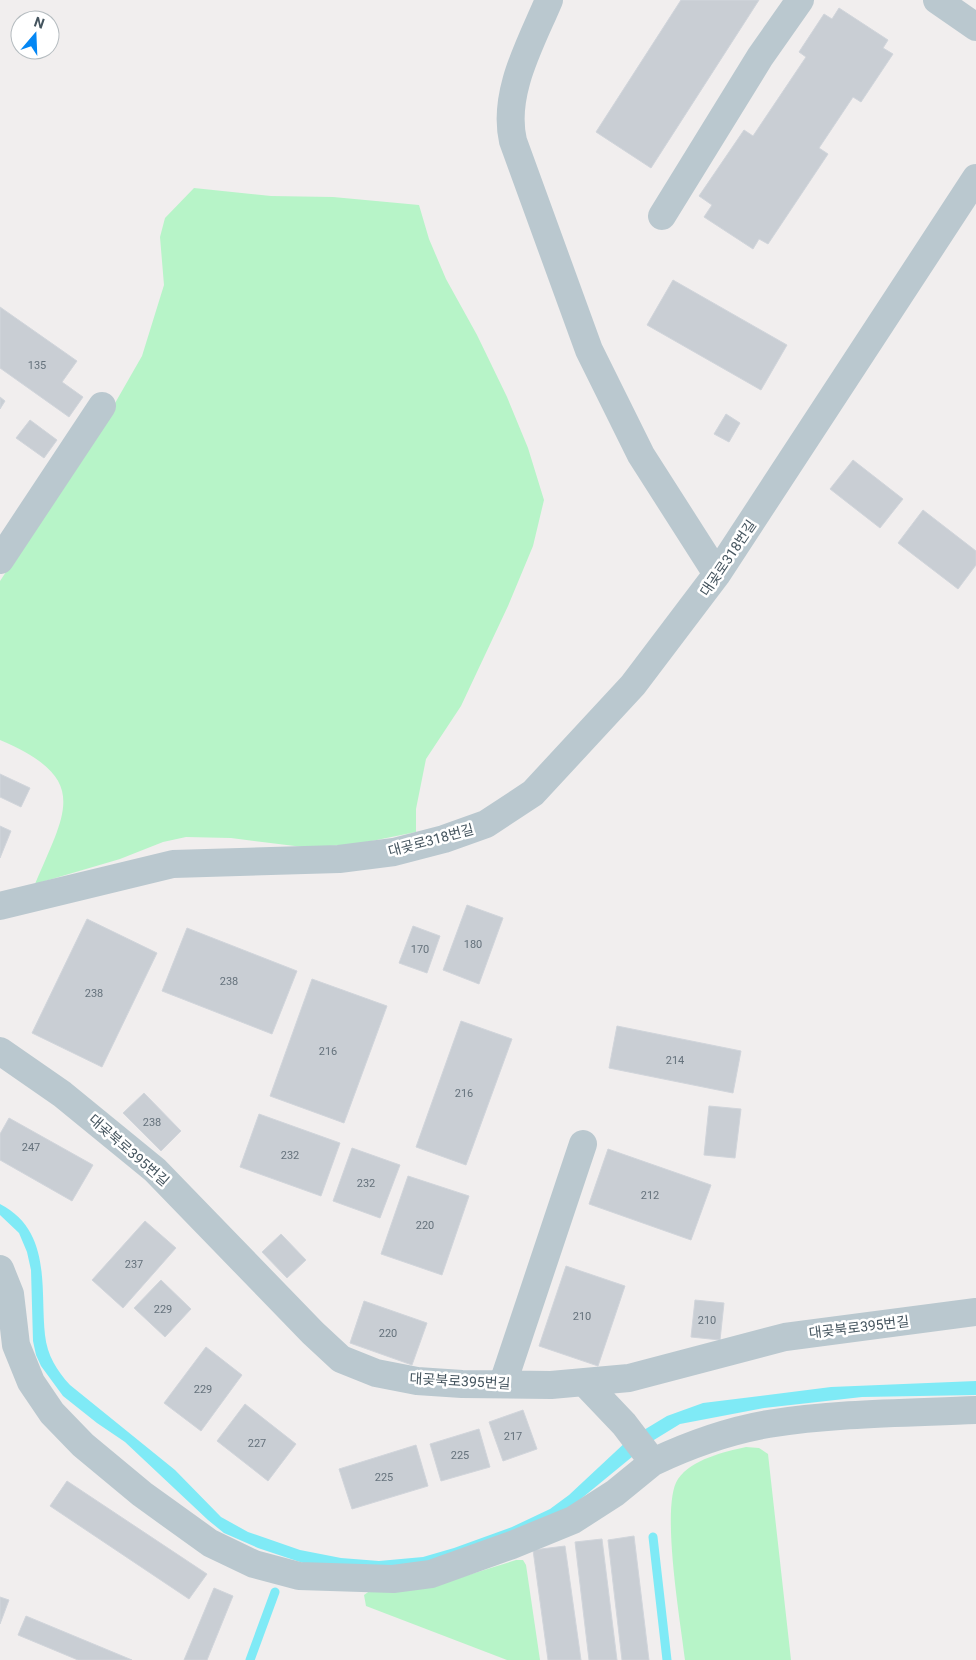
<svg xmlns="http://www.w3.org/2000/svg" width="976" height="1660" font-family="Roboto,'Noto Sans KR',sans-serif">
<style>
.green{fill:#b7f4c8}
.water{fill:#7feaf6}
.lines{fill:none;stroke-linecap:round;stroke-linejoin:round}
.stream{stroke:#7feaf6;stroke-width:9}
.building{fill:#c9ced4;stroke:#d1d5db}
.minor{stroke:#bac8cf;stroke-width:28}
.labels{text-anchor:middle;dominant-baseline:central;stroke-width:5;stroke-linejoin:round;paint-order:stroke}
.number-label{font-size:11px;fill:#65727c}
.street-label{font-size:14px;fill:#44545e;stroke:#fff}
</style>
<rect width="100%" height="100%" fill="#f1eeee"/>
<path class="green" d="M194,188L271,196L333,197L419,205L429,239L446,279L477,335L507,397L528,448L544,500L533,546L508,606L461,706L426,759L416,809V832L352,845L303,847L231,838L186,837L163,842L120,859L35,884C66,810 91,779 0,740V581L99,431L142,356L164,285L160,237L165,218Z
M746,1447L759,1448L768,1454L791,1660H685C681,1624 660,1505 678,1479C692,1459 724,1452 746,1447Z
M516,1560H523L526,1565L540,1660H507L366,1606L364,1595L371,1590L452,1580Z"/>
<path class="water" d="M0,1204C52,1231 40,1287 45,1335C47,1355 57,1371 70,1385L175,1470L221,1517L248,1532L300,1550L341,1558L379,1561L423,1557L454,1548L512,1527L550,1509L569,1495L629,1439L667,1416L703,1403L831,1387L976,1381V1395L862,1397L764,1408L680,1424L649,1443L571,1507L430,1568L303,1563L258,1548L224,1533L208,1520L125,1442L97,1423L63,1396L41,1366L36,1355L33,1341L31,1270L27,1252L19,1233L0,1215Z"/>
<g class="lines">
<path class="stream" d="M653,1537L667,1660
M250,1660L275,1592"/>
</g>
<path class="building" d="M681,0H759L651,168L596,132Z
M839,8L888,40L883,48L893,54L861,102L853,97L819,148L828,154L768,244L759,239L753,249L704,217L712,205L699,196L744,130L753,136L806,57L799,52L824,14L832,19Z
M673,280L787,345L761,390L647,325Z
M0,307L77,361L62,382L83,397L69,417L0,368Z
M0,397L5,401L0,409Z
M726,414L740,423L729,442L714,434Z
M30,420L57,440L44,458L16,438Z
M853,460L903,499L880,528L830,489Z
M923,510L976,551V565L958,589L898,543Z
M0,774L30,788L21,807L0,797Z
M0,826L11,831L0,858Z
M467,905L503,918L479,984L443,970Z
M87,919L157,953L102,1067L32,1033Z
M413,926L440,936L427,973L399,963Z
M187,928L297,971L272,1034L162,991Z
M312,979L387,1006L344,1123L270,1096Z
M461,1021L512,1039L466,1165L416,1147Z
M617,1026L741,1051L733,1093L609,1068Z
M144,1093L181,1131L161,1151L123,1113Z
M709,1106L741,1109L735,1158L704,1155Z
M259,1114L340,1143L321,1196L240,1167Z
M9,1118L93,1165L72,1201L0,1160V1134Z
M352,1148L400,1165L380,1218L333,1201Z
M608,1149L711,1185L691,1240L589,1204Z
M408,1176L469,1196L442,1275L381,1254Z
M145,1221L176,1248L123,1308L92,1280Z
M281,1234L306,1260L287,1278L262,1252Z
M566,1266L625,1286L598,1366L539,1346Z
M161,1280L191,1309L165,1337L134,1308Z
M695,1300L724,1303L720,1340L691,1337Z
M364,1301L427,1323L412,1365L350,1343Z
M206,1347L242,1375L201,1431L164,1403Z
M245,1404L296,1444L268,1481L217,1441Z
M523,1410L537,1449L503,1461L489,1422Z
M479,1429L490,1467L441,1481L430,1444Z
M416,1445L428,1486L352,1509L339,1469Z
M67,1481L207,1574L189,1599L50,1506Z
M634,1536L649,1660H622L608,1540Z
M602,1539L617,1660H589L575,1542Z
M565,1546L581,1660H548L533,1550Z
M214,1588L233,1596L207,1660H184Z
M0,1597L9,1600L0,1624Z
M26,1616L132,1660H78L18,1635Z"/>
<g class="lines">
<path class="minor" d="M549,0C531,43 502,93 513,141L589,350L641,455L717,574
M937,0L976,27
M662,216L760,57L800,0
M0,560L102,406
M0,906L173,864L339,859L394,852L444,839L486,824L533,793L633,685L717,574L976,178
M0,1051L62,1094L155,1170L313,1333L341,1359L376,1373L417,1381L462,1384L551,1385L629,1378L785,1337L976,1312
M0,1269L10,1294L16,1345L31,1382L52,1413L83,1445L142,1494L210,1543L254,1564L299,1576L393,1579L431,1574L512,1545L573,1520L615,1493L653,1462
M584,1382L624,1424L653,1462C689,1445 728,1431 768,1424C836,1413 907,1413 976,1410
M503,1383L583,1144"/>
</g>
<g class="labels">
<g class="number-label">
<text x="37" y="365">135</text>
<text x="473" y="944">180</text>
<text x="420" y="949">170</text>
<text x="229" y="981">238</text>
<text x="94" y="993">238</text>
<text x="328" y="1051">216</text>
<text x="675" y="1060">214</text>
<text x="464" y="1093">216</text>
<text x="152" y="1122">238</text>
<text x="31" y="1147">247</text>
<text x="290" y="1155">232</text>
<text x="366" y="1183">232</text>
<text x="650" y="1195">212</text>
<text x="425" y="1225">220</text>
<text x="134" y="1264">237</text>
<text x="163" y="1309">229</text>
<text x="582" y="1316">210</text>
<text x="707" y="1320">210</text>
<text x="388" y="1333">220</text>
<text x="203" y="1389">229</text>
<text x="513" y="1436">217</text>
<text x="257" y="1443">227</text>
<text x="460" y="1455">225</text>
<text x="384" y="1477">225</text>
</g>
<g class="street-label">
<text transform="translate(728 558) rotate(-56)">대곶로318번길</text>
<text transform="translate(431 840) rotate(-15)">대곶로318번길</text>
<text transform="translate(129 1150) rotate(41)">대곶북로395번길</text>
<text transform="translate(859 1327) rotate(-7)">대곶북로395번길</text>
<text transform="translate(460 1381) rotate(3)">대곶북로395번길</text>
</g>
</g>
<g transform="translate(35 35) rotate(19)"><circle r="24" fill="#ffffff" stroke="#b4bbbf"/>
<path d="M0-4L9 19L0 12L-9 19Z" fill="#0487f4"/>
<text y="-8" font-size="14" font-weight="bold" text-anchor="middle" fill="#44545e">N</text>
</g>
</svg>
